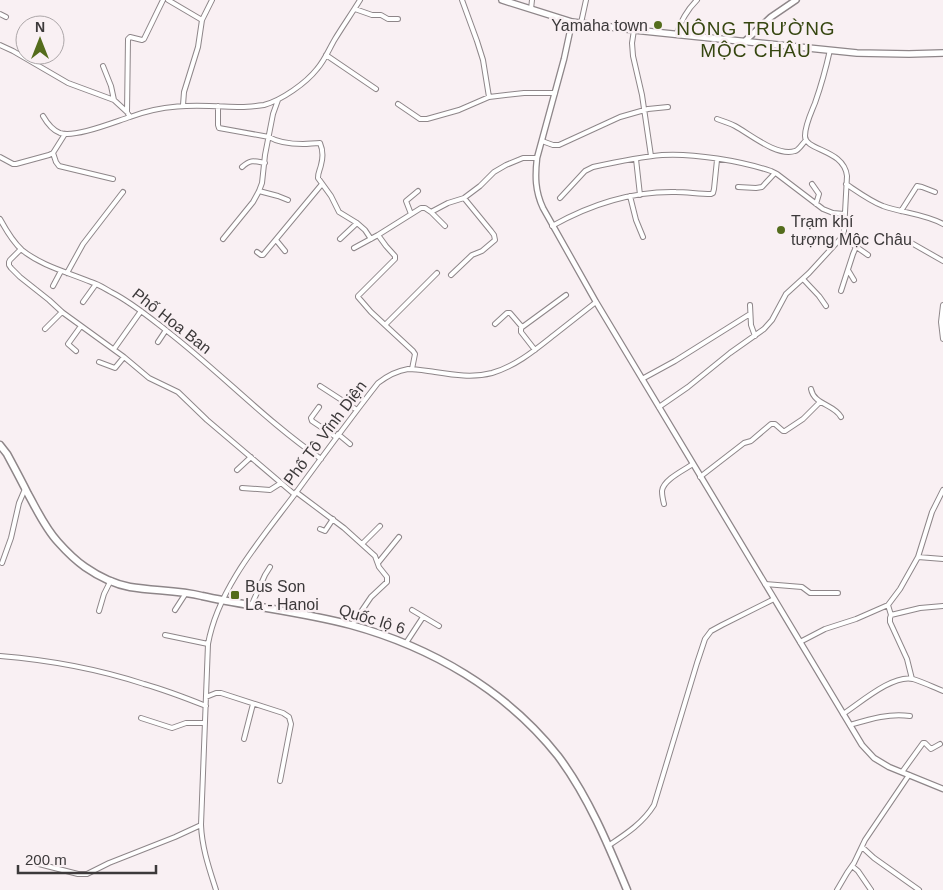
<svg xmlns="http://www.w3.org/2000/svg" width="943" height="890" font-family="Arial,sans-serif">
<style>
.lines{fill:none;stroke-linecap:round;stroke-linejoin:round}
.minor-casing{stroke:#8e8689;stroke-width:6}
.tertiary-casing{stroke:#8e8689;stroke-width:7}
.secondary-casing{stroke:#8e8689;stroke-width:8}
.primary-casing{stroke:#8e8689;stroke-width:8}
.trunk-casing{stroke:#8e8689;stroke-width:9}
.minor{stroke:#fff;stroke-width:4}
.tertiary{stroke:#fff;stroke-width:4.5}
.secondary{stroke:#fff;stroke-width:5}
.primary{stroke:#fff;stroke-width:5.5}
.trunk{stroke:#fff;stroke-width:6}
.poi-dot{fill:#546c1c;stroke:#f9f0f3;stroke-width:2}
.labels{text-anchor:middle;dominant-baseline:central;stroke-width:5;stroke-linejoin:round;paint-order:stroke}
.poi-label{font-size:16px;fill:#3c393a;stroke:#f9f0f3;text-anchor:start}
.street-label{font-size:16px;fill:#3c393a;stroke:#f9f0f3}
.quarter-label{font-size:19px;letter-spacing:1px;fill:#364610;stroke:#f9f0f3}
</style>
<rect width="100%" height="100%" fill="#f9f0f3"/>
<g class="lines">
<defs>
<path id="minor" d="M168,0L202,20
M462,0L477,41L483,60L489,97
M355,9L372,15H381L388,19H398
M531,9L532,0
M0,14L6,17
M581,23L586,0
M634,30L632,43L633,56L642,95L651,156
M676,35C682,20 686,11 697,0
M0,45L13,51L68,83L114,100L127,112L130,117C169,102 201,106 241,107C248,107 256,106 264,105C282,100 306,83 317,69C325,60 329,49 335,39C343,26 352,13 360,0
M326,55L376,89
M103,66L111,86L114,100
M398,104L420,119H427L459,110L489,97L524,93H555
M183,105L184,92L198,47L202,20L212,0
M218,106V125L219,128L269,137C279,143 291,144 303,144C309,144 314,143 320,143C323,150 323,158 321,165C320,170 318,172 318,178L331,196L339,212L357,223L365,230L371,239
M127,112L128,39L130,37L142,40L144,39L163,0
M43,116C47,123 52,130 60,133C75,138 114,122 130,117
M717,119C723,121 729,123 735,126C750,134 777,157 795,151C799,150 802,144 806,140
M542,141L553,145H559L620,117L648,109L668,107
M53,153L56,162L59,166L113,179
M0,157L13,164H16L49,155L53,153L65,134
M636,159L640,195
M242,167C251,159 254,161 265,163
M812,184L819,194L816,204
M846,184C858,192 870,201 883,206C903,213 925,214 943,224
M738,187L756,188L762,187L775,173
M259,191L278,196L288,200
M630,196L636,220L643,237
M560,198L585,171L593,167C616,162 639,157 662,155C694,153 741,161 771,171L777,174L823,209L833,213L844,214
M901,211L917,186L922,187L935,192
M431,212L445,226
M411,214L406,201L418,191
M0,219C6,230 13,242 22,250C42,266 67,272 91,282C98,284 104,288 111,292C131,302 149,317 167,331C220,372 266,421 321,459
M552,226C591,204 631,191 676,192C687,192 699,194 711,194L713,193L714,189L717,160
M842,237L868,255
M901,237L943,261
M223,239L253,202L259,191L262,183L265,155L273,114L278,100
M340,239L357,223
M276,240L285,251
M354,248L378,235
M21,249L10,260L9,262V265L11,268L20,277L49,300L62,312L124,357L149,378L178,392L207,420L294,494
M257,252L261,255H263L322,184
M848,270L854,280
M67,273L83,244L123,192
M451,275L472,255L482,251L495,240L494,235L491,231L464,198
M803,279L819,296L826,306
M53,286L61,271
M841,291L853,254L856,247
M83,302L96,284
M750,305L751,325L755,336
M943,305L941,322L943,339
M495,324L507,313H510L522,327
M385,325L437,273
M45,329L62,312
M158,342L166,330
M114,349L141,311
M535,350L521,332V328L566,295
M76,351L68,344L81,326
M99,362L115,368L124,357
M412,369L415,354L413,351L371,312L358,297V296L395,259V256L386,246L378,235L421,208H425L431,212L448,203L464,198L480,186L494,172L506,165L523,158H537
M642,379L675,361L750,314
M320,386L357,410
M811,389C814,405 834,404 841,417
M319,407L311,418L312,421L336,437
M659,407L688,387L730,353L764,329L772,320L786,294L809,273L842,237L844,231L847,176C844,149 805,151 805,136C805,125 811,113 815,103C821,86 826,68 830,50
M338,434L350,444
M237,470L251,457
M700,477L744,443L751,441L771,424H775L783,431H785L803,419L820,402
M242,488L270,490L281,483
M296,492L344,528L375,556L379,567L387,577V582L371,597L352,625
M664,504C663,500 662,496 662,491C663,480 684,470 693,464
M320,529L325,531L333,519
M362,544L380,526
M918,557L943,559
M2,563L11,538L19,503L25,489
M378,563L399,537
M765,584L802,587L810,593H838
M888,605L891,615L890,618V622L907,659L912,679
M251,606L265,575L270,567
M175,610L186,593
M412,610L439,626
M99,611L104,594L111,580
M891,615L920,608L943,606
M165,635L208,644
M800,642L825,629L856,619L888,605L900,589L918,557L932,512L943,490
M406,643L423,617
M0,656C49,660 98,669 144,684C165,690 186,698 206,706
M206,697L216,693H221L283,713L289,717L291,724L280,781
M843,714C860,703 893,674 913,679C923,682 933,687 943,691
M141,718L172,728L186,723H205
M850,725C870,719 889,713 910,716
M244,739L253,704
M902,772L923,743H925L931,749L940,744
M608,846C626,834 643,823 654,805L697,663L705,639L711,631L722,625L774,599
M862,847L874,858L919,890
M35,863L78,874H87L109,863L175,837L201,825
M852,866L858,871L871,890
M216,890C209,868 202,848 201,825L208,644C218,588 262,538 295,494C322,457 349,420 378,383C387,376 396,371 408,369C417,369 427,371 435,372C454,375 473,378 492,373C516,366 535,350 554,335C568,324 582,313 596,302
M837,890L847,873L854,863L865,840L909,775"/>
<path id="tertiary" d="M572,22L564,59L537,158C535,176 535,191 543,208L596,302L862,745L874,758L889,767L943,789"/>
<path id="secondary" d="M744,42L771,17L796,0"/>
<path id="primary" d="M502,0L572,22L634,30L857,53L909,54L943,53"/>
<path id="trunk" d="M0,445L7,454C14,467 21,480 28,494C37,510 45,528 58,542C66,551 75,560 85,567C98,576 114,584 130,587C154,591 178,590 202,596C252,607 302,612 351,625C431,647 506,690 558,756C588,796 608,844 627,890"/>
</defs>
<use href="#minor" class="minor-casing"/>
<use href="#tertiary" class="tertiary-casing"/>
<use href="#secondary" class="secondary-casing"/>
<use href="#primary" class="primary-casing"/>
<use href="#trunk" class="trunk-casing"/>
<use href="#minor" class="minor"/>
<use href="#tertiary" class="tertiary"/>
<use href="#secondary" class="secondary"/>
<use href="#primary" class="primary"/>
<use href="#trunk" class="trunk"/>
</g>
<g class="poi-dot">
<circle cx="658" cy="25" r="5"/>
<circle cx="781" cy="230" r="5"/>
<rect x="230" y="590" width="10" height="10" rx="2.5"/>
</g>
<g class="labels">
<g class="poi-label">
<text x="648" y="25" text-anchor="end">Yamaha town</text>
<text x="791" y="221">Trạm khí<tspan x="791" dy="18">tượng Mộc Châu</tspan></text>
<text x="245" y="586">Bus Son<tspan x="245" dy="18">La - Hanoi</tspan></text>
</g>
<g class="street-label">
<text transform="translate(172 321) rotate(38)">Phố Hoa Ban</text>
<text transform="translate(325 433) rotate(-53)">Phố Tô Vĩnh Diện</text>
<text transform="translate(372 619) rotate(17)">Quốc lộ 6</text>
</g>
<g class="quarter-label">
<text x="756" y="28">NÔNG TRƯỜNG<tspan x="756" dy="22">MỘC CHÂU</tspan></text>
</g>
</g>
<g transform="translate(40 40)"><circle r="24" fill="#f9f0f3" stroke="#ada7a9"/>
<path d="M0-4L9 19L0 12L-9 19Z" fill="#546c1c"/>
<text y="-8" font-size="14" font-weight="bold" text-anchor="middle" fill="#3c393a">N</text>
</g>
<path d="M18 865v8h138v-8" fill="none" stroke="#3c393a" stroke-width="2.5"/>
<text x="25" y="865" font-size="15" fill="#3c393a" stroke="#f9f0f3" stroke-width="4" paint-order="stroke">200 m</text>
</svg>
